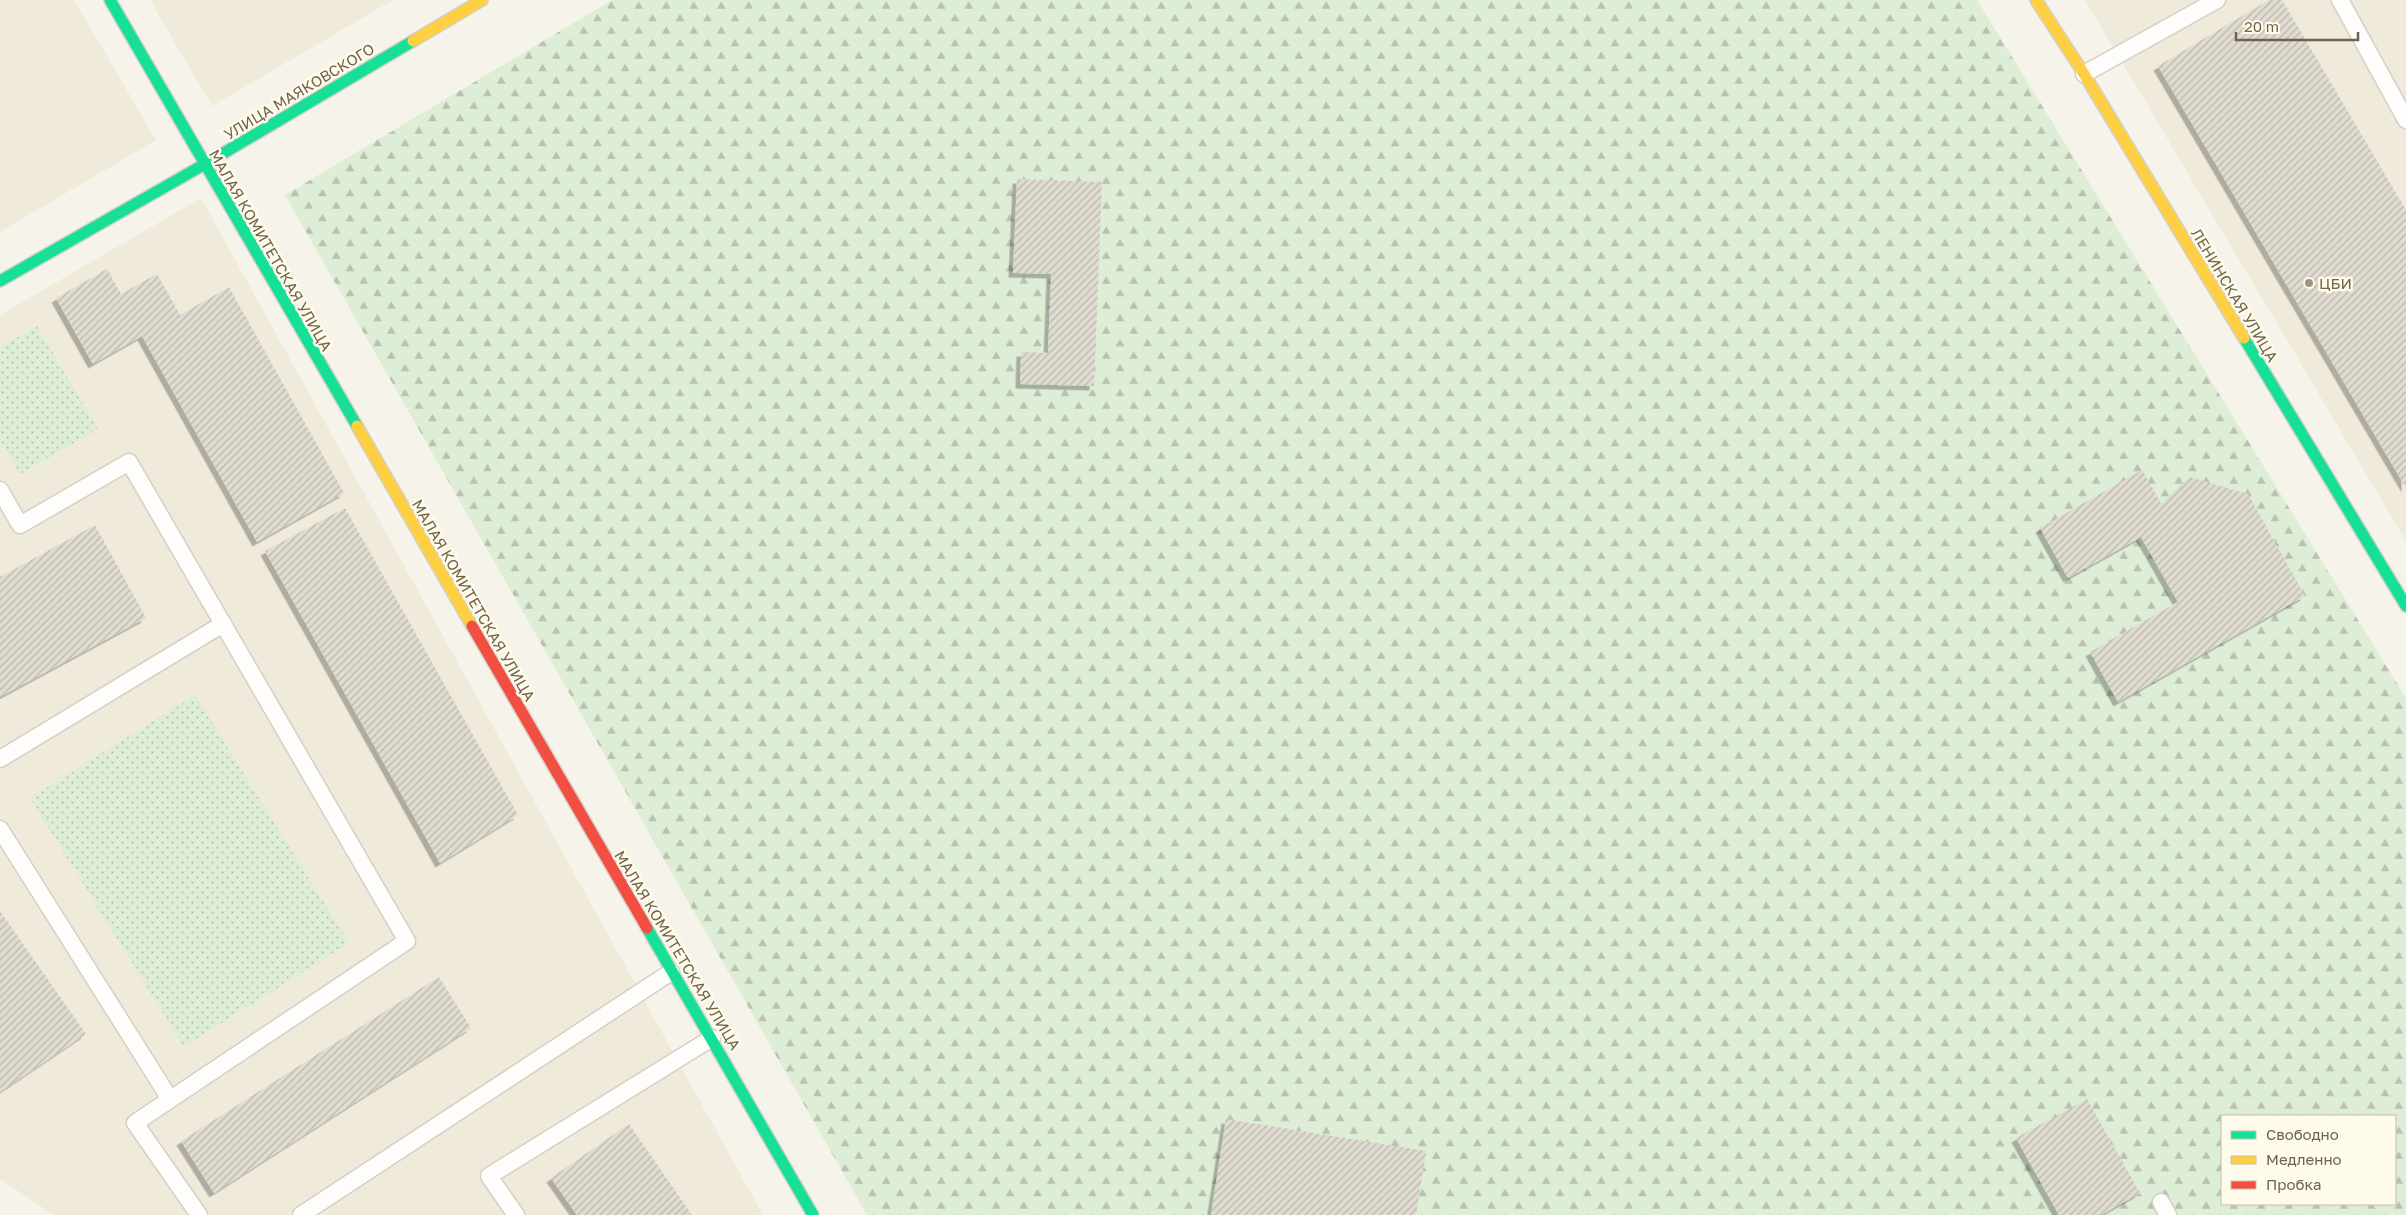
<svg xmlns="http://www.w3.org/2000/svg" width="2406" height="1215" font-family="'Golos Text',sans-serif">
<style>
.residential{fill:#efead9}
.forest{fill:url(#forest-firs);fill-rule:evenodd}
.park{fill:url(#park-dots)}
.building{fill:url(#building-hatch);filter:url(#shadow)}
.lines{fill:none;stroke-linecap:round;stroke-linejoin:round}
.lane-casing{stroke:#d4d0c7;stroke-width:19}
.fast-casing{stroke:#d4d0c7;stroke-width:14}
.slow-casing{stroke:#d4d0c7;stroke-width:14}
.jam-casing{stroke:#d4d0c7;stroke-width:14}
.lane{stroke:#fefdfc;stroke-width:16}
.fast{stroke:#16e098;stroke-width:11}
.slow{stroke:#ffcf43;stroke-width:11}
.jam{stroke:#f24e42;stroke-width:11}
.poi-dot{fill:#a09583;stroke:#fefbeb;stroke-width:2}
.labels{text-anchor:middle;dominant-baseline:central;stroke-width:5;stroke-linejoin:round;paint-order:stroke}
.street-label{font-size:15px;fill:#72624c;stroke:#fefbeb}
.poi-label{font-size:15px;fill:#72624c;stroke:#fefbeb;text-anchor:start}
</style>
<defs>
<pattern id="forest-firs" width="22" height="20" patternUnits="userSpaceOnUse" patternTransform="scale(1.25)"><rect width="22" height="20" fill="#deedd5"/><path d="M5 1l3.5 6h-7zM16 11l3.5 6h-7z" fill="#b8c3af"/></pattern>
<pattern id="park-dots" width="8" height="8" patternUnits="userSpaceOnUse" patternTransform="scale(1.25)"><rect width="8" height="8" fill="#deedd5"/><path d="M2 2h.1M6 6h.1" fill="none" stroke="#b8c3af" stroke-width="1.8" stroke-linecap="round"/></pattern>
<pattern id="building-hatch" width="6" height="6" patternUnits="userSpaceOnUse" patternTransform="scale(1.25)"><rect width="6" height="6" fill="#e1dcd1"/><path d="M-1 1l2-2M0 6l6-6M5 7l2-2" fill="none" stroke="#bbb6ac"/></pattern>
<filter id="shadow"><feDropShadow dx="-4.5" dy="4.5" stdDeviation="0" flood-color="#0004"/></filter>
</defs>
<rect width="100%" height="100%" fill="#f6f4ea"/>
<path class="residential" d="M0,0H74L156,140L0,232Z
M150,0H393L212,106Z
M2085,0H2406V541Z
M201,198L763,1215H54L0,1179V315Z"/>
<path class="forest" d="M612,0H1977L2406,698V1215H867L285,195ZM2222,1116H2395V1204H2222Z"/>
<path class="park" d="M37,326L98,429L20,474L0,440V347Z
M195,695L349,943L184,1047L30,798Z"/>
<path class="building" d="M2269,0H2282L2406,210V488L2158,66Z
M1017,179L1102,182L1094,386L1020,384L1021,352L1048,353L1051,274L1013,273Z
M107,269L121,294L157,274L180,315L229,287L344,493L257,542L142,336L93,364L56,298Z
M2142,470L2162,505L2190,477L2248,494L2305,596L2118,702L2090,652L2178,602L2141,537L2068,578L2040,528Z
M345,508L518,815L440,863L265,551Z
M95,525L146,618L0,697V577Z
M0,911L86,1034L0,1092Z
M439,977L471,1028L214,1193L181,1141Z
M2087,1099L2140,1193L2101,1215H2059L2016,1138Z
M1226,1119L1426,1151L1416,1215H1211Z
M629,1124L692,1215H577L551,1178Z"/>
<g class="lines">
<defs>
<path id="lane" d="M2340,0L2406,120
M2084,74L2217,0
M0,490L20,525L129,462L407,941L135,1123L199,1215
M0,759L223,624
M0,829L170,1099
M2161,1202L2168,1215
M301,1215L671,972
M516,1215L489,1176L712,1038"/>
<path id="fast" d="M110,0L357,426
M0,281L205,164L413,41
M2244,338L2406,606
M647,928L813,1215"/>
<path id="slow" d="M2036,0L2084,74L2244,338
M413,41L482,0
M357,426L472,626"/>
<path id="jam" d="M472,626L647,928"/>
</defs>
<use href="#lane" class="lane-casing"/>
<use href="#fast" class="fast-casing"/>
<use href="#slow" class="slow-casing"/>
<use href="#jam" class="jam-casing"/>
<use href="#lane" class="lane"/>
<use href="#fast" class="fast"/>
<use href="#slow" class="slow"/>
<use href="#jam" class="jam"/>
</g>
<circle class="poi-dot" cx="2309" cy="283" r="5"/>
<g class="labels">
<g class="street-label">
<text transform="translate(299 91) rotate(-31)">УЛИЦА МАЯКОВСКОГО</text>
<text transform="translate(271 250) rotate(60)">МАЛАЯ КОМИТЕТСКАЯ УЛИЦА</text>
<text transform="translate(2235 295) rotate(59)">ЛЕНИНСКАЯ УЛИЦА</text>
<text transform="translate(474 600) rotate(60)">МАЛАЯ КОМИТЕТСКАЯ УЛИЦА</text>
<text transform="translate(678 950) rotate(59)">МАЛАЯ КОМИТЕТСКАЯ УЛИЦА</text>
</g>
<g class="poi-label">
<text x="2319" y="283">ЦБИ</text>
</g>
</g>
<rect x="2221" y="1115" width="175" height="90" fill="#fefbeb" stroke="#c6beab"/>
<rect x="2231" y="1131" width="25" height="8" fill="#16e098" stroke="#c6beab"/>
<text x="2266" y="1140" font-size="15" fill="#72624c">Свободно</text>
<rect x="2231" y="1156" width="25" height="8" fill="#ffcf43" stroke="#c6beab"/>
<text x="2266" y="1165" font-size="15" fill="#72624c">Медленно</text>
<rect x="2231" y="1181" width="25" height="8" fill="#f24e42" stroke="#c6beab"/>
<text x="2266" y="1190" font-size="15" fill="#72624c">Пробка</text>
<path d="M2236 32v8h122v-8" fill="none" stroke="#72624c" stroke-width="2.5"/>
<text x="2244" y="32" font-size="15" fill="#72624c" stroke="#fefbeb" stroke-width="4" paint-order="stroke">20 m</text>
</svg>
